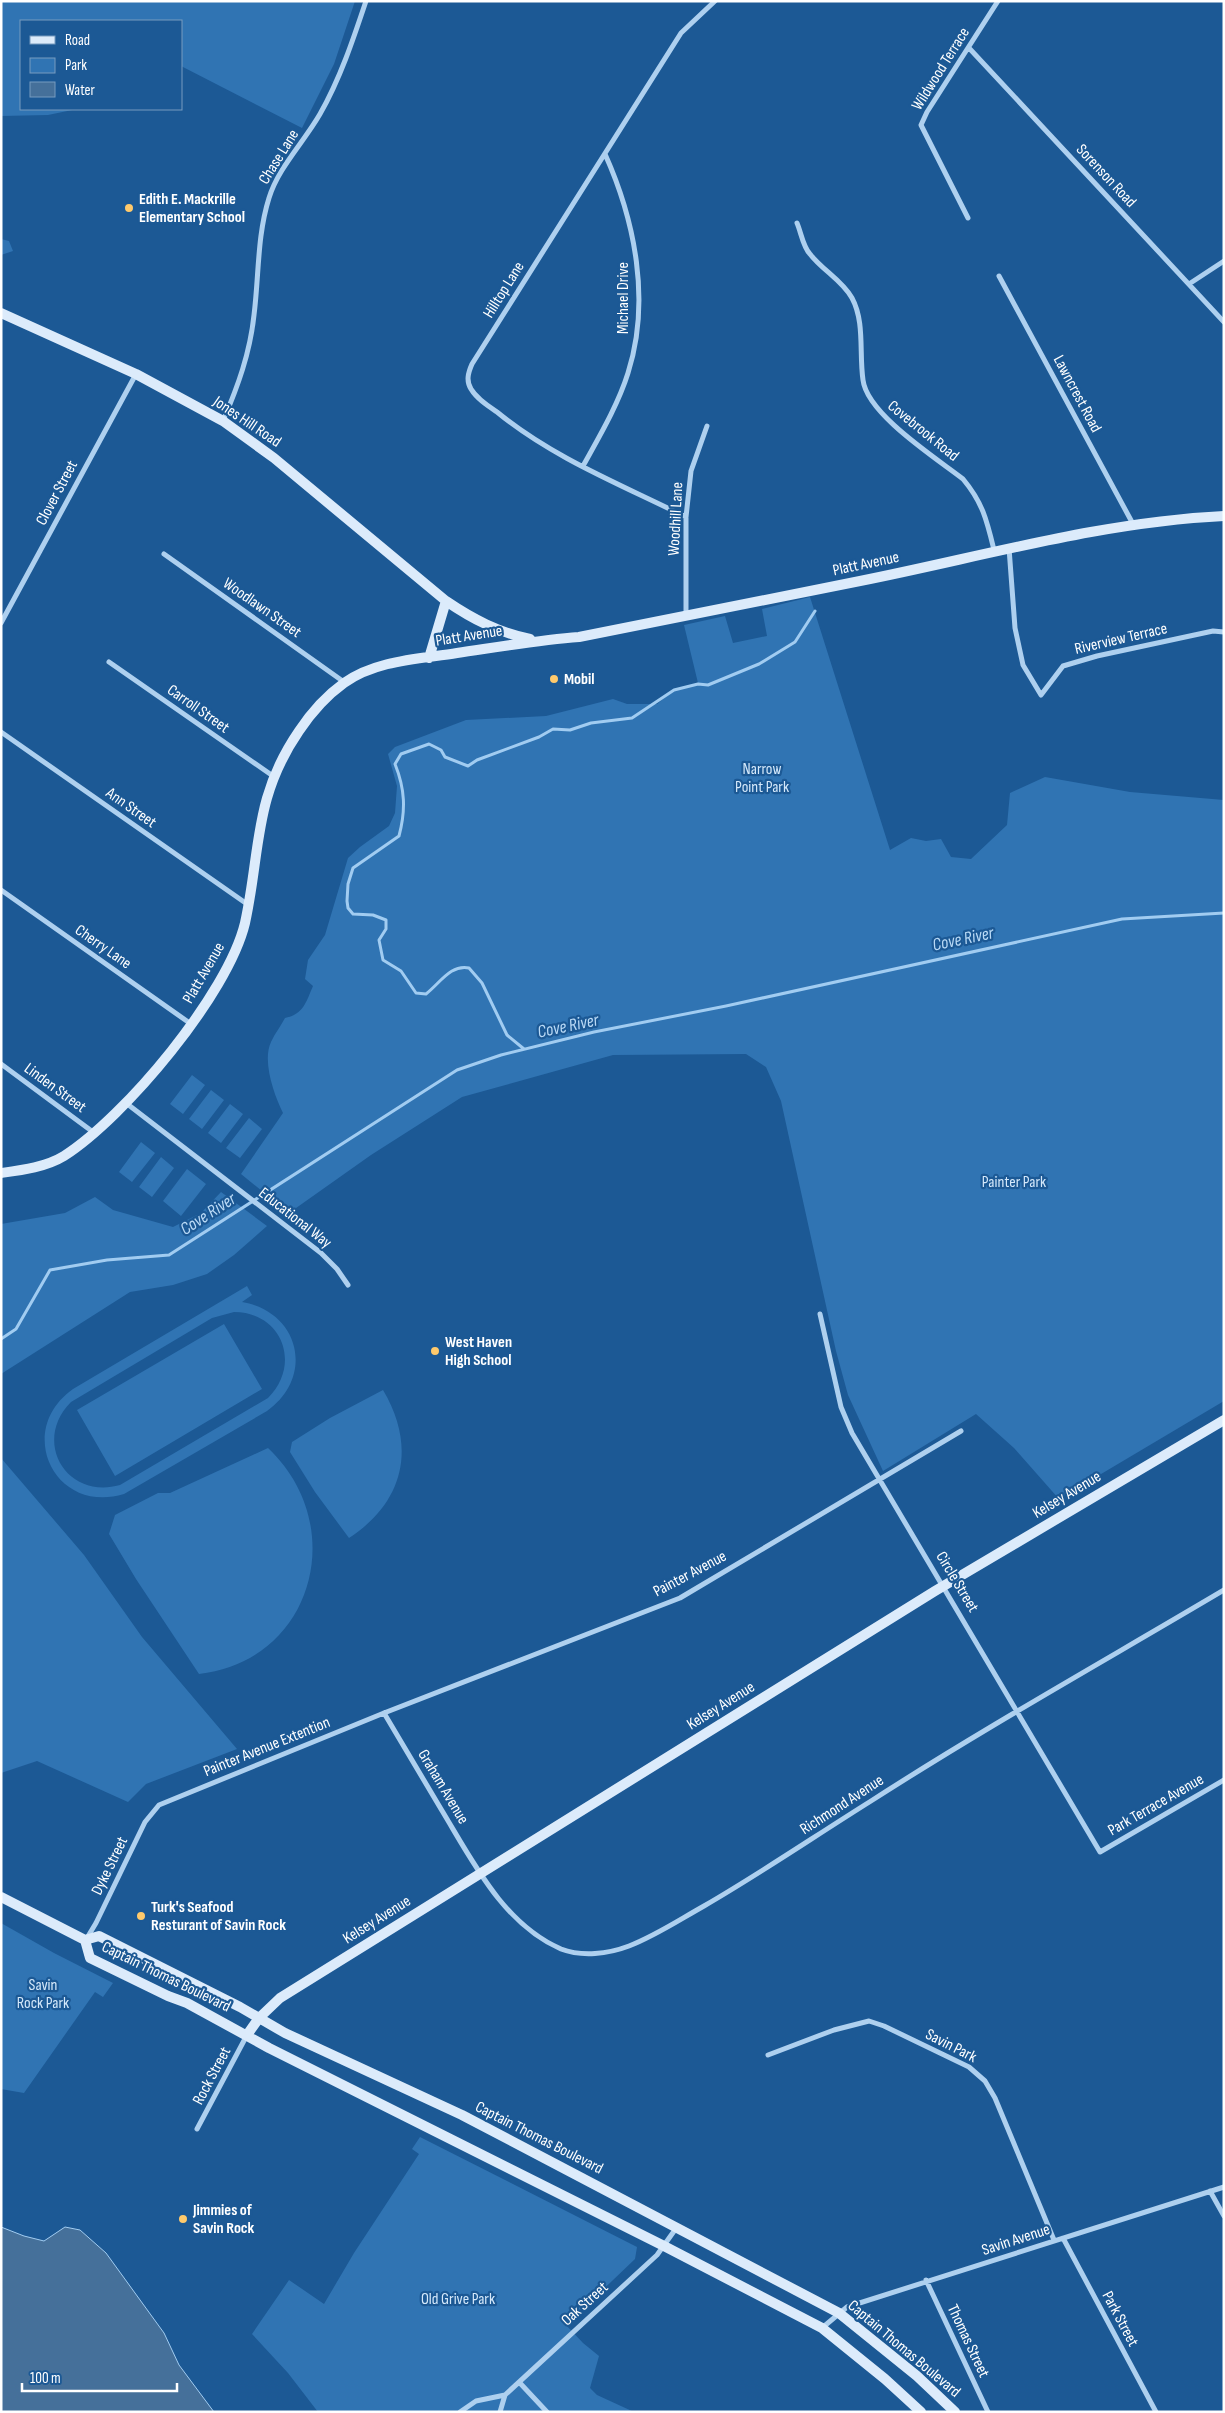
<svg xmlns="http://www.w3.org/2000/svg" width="1225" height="2413" font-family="'Sofia Sans Condensed',sans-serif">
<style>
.green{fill:#3074b3;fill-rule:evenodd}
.water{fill:#45709a;stroke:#a1ccf1}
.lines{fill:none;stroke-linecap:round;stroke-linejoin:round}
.stream{stroke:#a1ccf1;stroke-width:3}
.street{stroke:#aed0ef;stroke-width:5}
.secondary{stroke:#dcebfb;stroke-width:10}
.poi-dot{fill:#ffca6c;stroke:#1c5995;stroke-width:2}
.labels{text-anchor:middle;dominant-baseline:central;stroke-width:4.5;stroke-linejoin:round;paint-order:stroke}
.street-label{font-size:16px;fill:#fff;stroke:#1c5995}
.poi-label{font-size:16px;font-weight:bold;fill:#fff;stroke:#1c5995;text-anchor:start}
.park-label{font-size:16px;fill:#d5e9fb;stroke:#1c5995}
.water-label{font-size:18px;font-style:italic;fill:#badaf6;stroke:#1c5995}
</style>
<rect width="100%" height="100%" fill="#1c5995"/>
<path class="green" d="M1,1H355L334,64L302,128L181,66V21H21V109H77L48,115L1,116Z
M1,239L9,241L13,251L1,255Z
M810,597L890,850L911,838L926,841L941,839L951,857L971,859L1007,825L1010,793L1045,777L1130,792L1224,800V1401L1059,1499L1014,1448L976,1414L883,1471L848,1395L836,1351L781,1101L766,1067L746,1054L613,1055L462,1097L371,1155L289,1213L241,1174L283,1113C274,1095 262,1061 271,1042C275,1033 281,1026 285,1018C304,1014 306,1002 313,986L305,979L308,960L325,935L348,858L360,847L389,826L395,813L397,786L388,754L395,747L466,720L546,716L613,699L627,704H657L674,690L698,683L684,625L725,616L733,643L767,636L762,609Z
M192,1075L205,1085L183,1114L170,1104Z
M211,1090L224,1100L202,1129L189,1119Z
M230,1104L243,1114L221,1143L208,1133Z
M249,1118L262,1129L240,1158L226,1148Z
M141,1142L155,1153L132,1182L119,1172Z
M161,1157L174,1168L152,1197L139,1187Z
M187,1169L206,1184L181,1216L163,1201Z
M221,1192L267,1226L234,1255L207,1274L173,1285L130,1292L1,1374V1224L65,1213L95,1197L113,1210L173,1227L201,1213Z
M247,1286L252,1295L242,1302C300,1312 315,1377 267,1411L124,1494C55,1515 14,1431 73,1389ZM234,1312C282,1312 302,1364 268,1398L120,1485C66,1500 32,1441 71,1402L212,1318Z
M224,1324L262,1389L115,1476L77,1410Z
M383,1390C417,1447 404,1502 349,1538L315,1492L290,1452L292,1442L330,1418Z
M268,1448C350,1525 314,1661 199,1674L136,1579L109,1534L115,1515L158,1493H170Z
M1,1458L84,1555L142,1637L237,1749L146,1784L128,1802L37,1761L1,1773Z
M1,1923L54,1953L113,1983L103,1997L95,1992L24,2093L1,2089Z
M420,2137L637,2247L635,2259L566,2325L583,2343L599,2356L590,2388L597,2395L634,2412H318L288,2373L252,2334L289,2280L324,2304L354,2253L419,2154L412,2149Z"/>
<path class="water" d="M1,2227L24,2236L44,2241L65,2227L80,2230L106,2253L164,2333L179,2365L214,2412H1Z"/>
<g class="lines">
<path class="stream" d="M524,1049L507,1035L482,983L469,968C451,964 440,983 426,994L416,993L401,971L383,960L379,940L386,929V920L373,915L353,914L348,908L347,901L348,884L353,868L399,836C406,810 405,789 395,764L401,754L429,744L441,750L445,757L468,766L477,760L539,737L553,729L570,730L591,723L632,718L674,690L698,684L708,685L759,664L795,642L815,611
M1,1339L16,1329L50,1270L107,1260L169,1255L457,1070L501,1055L594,1032L726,1006L1122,919L1224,913"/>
<path class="street" d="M969,48L1224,322
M968,218L921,125L927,112L998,1
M797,223C801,232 803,247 810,254C822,270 842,280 852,298C865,322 859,353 863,380C867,414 936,458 963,479C983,503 987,521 994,550
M999,276L1133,524
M1189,284L1224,261
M223,421C238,386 250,353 254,315C259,276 257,236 269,198C278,168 304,142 320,114C340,79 353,40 366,1
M583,466C599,437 618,405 628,373C651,301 635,221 605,154
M686,517C622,485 553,458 497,412C488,406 477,399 471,389C466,381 468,373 472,364L681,33L715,1
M1009,548L1015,628L1023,665L1041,695L1063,666L1097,656L1213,631L1224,632
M164,554L344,682
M686,616V517L691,471L707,426
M1,623L136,374
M109,662L273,776
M1,732L247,904
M1,890L191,1024
M1,1064L93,1132
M126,1103L321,1253L337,1269L348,1285
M820,1314L841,1407L852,1433L1100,1852L1224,1780
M384,1713C403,1745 422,1777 441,1809C472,1860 503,1924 561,1949C582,1957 608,1954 629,1946C655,1936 679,1920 704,1906C761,1873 815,1836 871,1801C986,1727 1106,1660 1224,1590
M87,1938L96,1923L145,1822L159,1805L384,1713L680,1598L961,1431
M768,2055L834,2030L869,2021L884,2026L969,2067L985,2081L995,2098L1054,2240
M197,2129L247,2035
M1210,2191L1224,2216
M1063,2238L1156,2412
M926,2280L988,2412
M822,2328L847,2307L1224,2187
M519,2382L547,2412
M460,2412L476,2401L505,2395
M500,2412L505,2395L657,2255L677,2227"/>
<path class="secondary" d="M1,313L136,374L223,421L274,458L446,601C474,620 498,632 530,639
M429,658L446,601
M1,1173C23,1170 46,1167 64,1156C125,1117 228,994 245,923C261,850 253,798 299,731C311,713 326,696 344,683C376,660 420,659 457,653C498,647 538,640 579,637C673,618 767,600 860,581C981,557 1100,522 1224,516
M1,1897L85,1940L99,1936L240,2007L285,2033L462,2115L839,2313L917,2376L955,2412
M85,1940L90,1958L168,1996L187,2003L269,2048L664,2246L822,2328L885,2379L921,2412
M247,2035L259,2018L280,1998L935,1591L1224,1420"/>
</g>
<g class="poi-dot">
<circle cx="129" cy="208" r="5"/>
<circle cx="554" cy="679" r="5"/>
<circle cx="435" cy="1351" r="5"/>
<circle cx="141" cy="1916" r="5"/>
<circle cx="183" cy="2219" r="5"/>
</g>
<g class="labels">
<g class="street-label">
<text transform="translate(941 69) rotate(-58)">Wildwood Terrace</text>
<text transform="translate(279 157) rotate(-58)">Chase Lane</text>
<text transform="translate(1106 176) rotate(47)">Sorenson Road</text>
<text transform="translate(504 290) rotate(-58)">Hilltop Lane</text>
<text transform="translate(623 298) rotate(-90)">Michael Drive</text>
<text transform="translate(1077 394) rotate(62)">Lawncrest Road</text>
<text transform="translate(247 422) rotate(34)">Jones Hill Road</text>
<text transform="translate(923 431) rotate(39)">Covebrook Road</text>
<text transform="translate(57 493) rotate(-62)">Clover Street</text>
<text transform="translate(676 519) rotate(-87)">Woodhill Lane</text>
<text transform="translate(866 564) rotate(-12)">Platt Avenue</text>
<text transform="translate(262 608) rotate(35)">Woodlawn Street</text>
<text transform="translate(469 636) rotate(-9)">Platt Avenue</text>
<text transform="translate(1121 639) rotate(-13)">Riverview Terrace</text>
<text transform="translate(198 709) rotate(35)">Carroll Street</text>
<text transform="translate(131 808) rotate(35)">Ann Street</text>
<text transform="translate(103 947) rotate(35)">Cherry Lane</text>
<text transform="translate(204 973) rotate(-60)">Platt Avenue</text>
<text transform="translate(55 1088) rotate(36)">Linden Street</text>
<text transform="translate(295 1218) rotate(38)">Educational Way</text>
<text transform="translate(1067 1495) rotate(-31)">Kelsey Avenue</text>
<text transform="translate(690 1574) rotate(-28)">Painter Avenue</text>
<text transform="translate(957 1582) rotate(59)">Circle Street</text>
<text transform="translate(721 1706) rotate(-32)">Kelsey Avenue</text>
<text transform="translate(267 1747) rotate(-22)">Painter Avenue Extention</text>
<text transform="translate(443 1787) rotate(59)">Graham Avenue</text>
<text transform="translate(842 1805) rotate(-33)">Richmond Avenue</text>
<text transform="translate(1156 1805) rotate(-30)">Park Terrace Avenue</text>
<text transform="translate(110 1866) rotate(-64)">Dyke Street</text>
<text transform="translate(377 1920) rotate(-32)">Kelsey Avenue</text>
<text transform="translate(166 1977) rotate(26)">Captain Thomas Boulevard</text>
<text transform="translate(951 2046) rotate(27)">Savin Park</text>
<text transform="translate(212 2076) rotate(-62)">Rock Street</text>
<text transform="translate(539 2138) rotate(27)">Captain Thomas Boulevard</text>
<text transform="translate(1016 2240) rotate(-18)">Savin Avenue</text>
<text transform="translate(585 2304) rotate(-42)">Oak Street</text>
<text transform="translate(1120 2319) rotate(62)">Park Street</text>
<text transform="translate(968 2341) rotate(65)">Thomas Street</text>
<text transform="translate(904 2349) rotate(40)">Captain Thomas Boulevard</text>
</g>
<g class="poi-label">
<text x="139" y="199">Edith E. Mackrille<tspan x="139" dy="18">Elementary School</tspan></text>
<text x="564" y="679">Mobil</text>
<text x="445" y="1342">West Haven<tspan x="445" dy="18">High School</tspan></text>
<text x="151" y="1907">Turk's Seafood<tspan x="151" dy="18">Resturant of Savin Rock</tspan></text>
<text x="193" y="2210">Jimmies of<tspan x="193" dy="18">Savin Rock</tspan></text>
</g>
<g class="park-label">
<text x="762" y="769">Narrow<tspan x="762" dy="18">Point Park</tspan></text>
<text x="1014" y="1182">Painter Park</text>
<text x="43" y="1985">Savin<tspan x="43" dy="18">Rock Park</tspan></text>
<text x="458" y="2299">Old Grive Park</text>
</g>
<g class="water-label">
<text transform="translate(963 939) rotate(-12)">Cove River</text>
<text transform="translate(568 1026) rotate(-12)">Cove River</text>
<text transform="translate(208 1214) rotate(-33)">Cove River</text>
</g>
</g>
<rect width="1225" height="2413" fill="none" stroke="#ffffff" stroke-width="5"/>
<rect x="20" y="20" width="162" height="90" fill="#1c5995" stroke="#779bbf"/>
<rect x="30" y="36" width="25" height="8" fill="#dcebfb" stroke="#779bbf"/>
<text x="65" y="45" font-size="15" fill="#ffffff">Road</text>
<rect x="30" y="58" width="25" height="15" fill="#3074b3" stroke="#779bbf"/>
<text x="65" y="70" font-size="15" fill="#ffffff">Park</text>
<rect x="30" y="82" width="25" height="15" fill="#45709a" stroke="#779bbf"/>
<text x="65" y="95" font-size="15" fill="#ffffff">Water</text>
<path d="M22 2383v8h155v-8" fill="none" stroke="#ffffff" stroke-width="2.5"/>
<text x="30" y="2383" font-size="15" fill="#ffffff" stroke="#1c5995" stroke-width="4" paint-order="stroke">100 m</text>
</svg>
